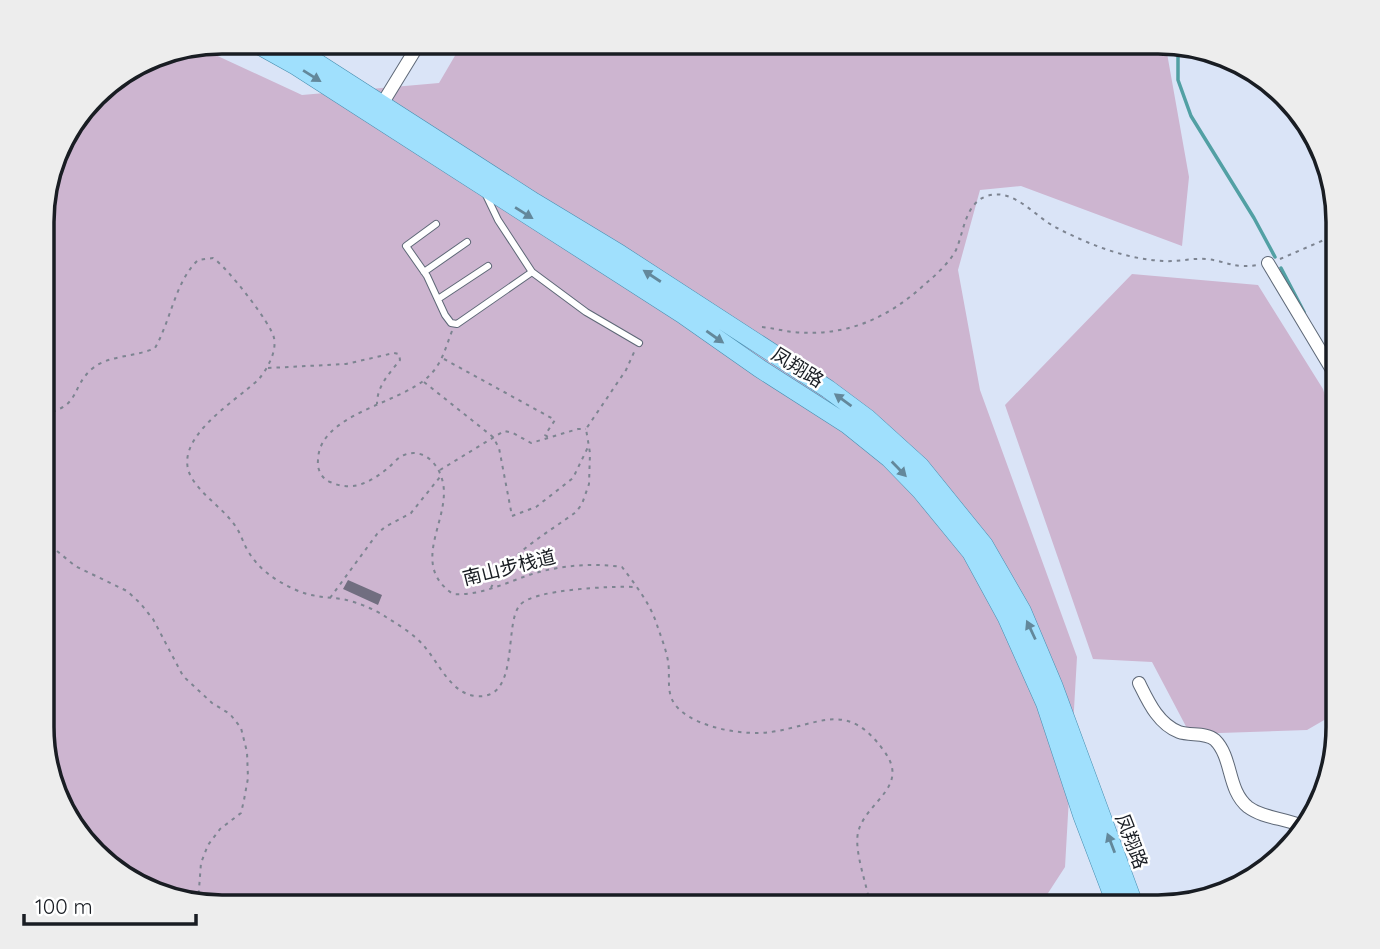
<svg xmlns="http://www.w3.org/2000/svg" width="1380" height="949" font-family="Quicksand,'Noto Sans SC',sans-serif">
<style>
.green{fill:#cdb5d0}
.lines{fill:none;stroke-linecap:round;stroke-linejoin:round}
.stream{stroke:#52a0a4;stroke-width:3.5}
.building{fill:#716e80}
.service-casing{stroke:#5e6877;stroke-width:8}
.minor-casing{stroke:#5e6877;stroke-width:14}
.primary-casing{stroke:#488eb0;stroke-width:19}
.path{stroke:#7d8491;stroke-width:2;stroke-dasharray:3.5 5;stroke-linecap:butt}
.service{stroke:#fff;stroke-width:6}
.minor{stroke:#fff;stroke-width:12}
.primary{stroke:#a0e0fd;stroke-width:18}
.oneway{fill:#63889b}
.labels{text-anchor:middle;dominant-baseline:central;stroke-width:5;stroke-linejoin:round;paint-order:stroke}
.street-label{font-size:19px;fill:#191d23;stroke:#fff}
.rim{fill:none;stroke:#191d23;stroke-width:3.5}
</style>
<rect width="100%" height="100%" fill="#dae4f7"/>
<path class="green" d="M463,42H1165L1189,177L1182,246L1021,186L980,190L958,270L980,390L1077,657L1065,867L1039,907H211L113,870L66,816L44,750V198L66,133L104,86L164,52L196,46L302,95L439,83Z
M1132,274L1258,285L1323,389L1338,437V712L1307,730L1190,734L1152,662L1093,659L1005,405Z"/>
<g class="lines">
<path class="stream" d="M1178,46V80L1191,116L1254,218L1275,257
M1281,268L1304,312"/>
</g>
<path class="building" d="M348,580L382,595L378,605L343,589Z"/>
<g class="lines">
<defs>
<path id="service" d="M486,195L498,220L532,272L586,312L639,343
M436,224L406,246L427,276L445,315L451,323L457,324L532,272
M424,272L467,242
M438,299L488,266"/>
<path id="minor" d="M382,104L420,42
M1268,263L1338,380
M1139,683C1148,701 1158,724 1179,732C1190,736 1206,732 1215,740C1233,758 1227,790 1248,807C1264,819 1287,818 1304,827"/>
<path id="primary" d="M253,42L296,66L682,314L759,368L848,425L889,458L921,491L971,552L1007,618L1045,703L1082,815L1117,907
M285,42L534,202L620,254L828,389L867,418L920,466L984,545L1022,611L1054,687L1135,907"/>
</defs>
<use href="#service" class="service-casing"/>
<use href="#minor" class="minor-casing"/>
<use href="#primary" class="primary-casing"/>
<path class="path" d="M1280,259L1338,234
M762,327C773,328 783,331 793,332C845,337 887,319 924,285C936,275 949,263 956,250C964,232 965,203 987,196C1014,187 1036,218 1057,228C1090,245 1126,259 1163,261C1177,262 1191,258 1206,259C1227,261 1233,269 1258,265
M452,331C445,349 442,364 428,377C399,404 319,414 318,460C317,469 321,478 330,482C352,492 370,483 388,468C393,464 398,457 404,455C421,448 436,461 441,476C456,515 406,562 453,594C484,596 510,580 539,572C566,565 594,563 622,567C635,584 651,605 657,625C661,637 666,649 668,661C671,679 664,696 680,710C699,728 745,736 771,732C820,725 847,699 884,751C910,786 869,800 859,829C852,849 868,885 870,907
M444,359L555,420L545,435L548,437
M268,368L346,364L394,353L399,354L400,360C389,374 377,386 377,404
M424,382L493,437L499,448L512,516L536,507L573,478L588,447
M44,414C82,406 70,387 93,368C109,355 136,357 155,348C171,320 175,282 198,260L213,258C226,266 271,323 274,338C277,352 267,369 259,379C235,402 167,441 193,480C205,498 224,509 236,527C241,534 243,543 248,551C259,570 276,581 296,590C312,597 326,597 342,599C357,602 374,609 386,617C399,625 415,635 424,646C439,663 451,694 476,696C521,701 503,624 520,605C533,589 613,586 634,587
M440,470L504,431L513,433L531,443L578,429H586
M44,540L75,566L127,591L140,603L153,619L183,676L212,703L230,714L241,728L247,752L248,778L244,800L241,813L220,829L208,845L201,863L198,902
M491,588C504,557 549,532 576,512L582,504L589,484L590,453L586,429L626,370L635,350
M330,598L377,534L385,527L411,513L440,477"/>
<use href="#service" class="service"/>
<use href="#minor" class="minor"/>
<use href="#primary" class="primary"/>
</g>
<defs><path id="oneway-solid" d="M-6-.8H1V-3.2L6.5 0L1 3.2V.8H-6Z" transform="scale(1.75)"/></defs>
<g class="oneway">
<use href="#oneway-solid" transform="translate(312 76) rotate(32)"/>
<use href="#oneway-solid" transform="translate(524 213) rotate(32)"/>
<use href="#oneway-solid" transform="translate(652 276) rotate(-147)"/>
<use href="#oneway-solid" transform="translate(715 337) rotate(35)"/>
<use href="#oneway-solid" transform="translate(843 400) rotate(-144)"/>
<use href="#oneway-solid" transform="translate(899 469) rotate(46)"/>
<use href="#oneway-solid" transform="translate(1031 630) rotate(-115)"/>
<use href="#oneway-solid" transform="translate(1111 843) rotate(-111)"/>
</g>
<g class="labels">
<g class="street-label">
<text transform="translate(798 367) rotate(32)">凤翔路</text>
<text transform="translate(509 567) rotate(-14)">南山步栈道</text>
<text transform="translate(1132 841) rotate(69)">凤翔路</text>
</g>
</g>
<path d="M0 0H1380V949H0ZM222 54H1158A168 168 0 0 1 1326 222V727A168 168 0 0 1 1158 895H222A168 168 0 0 1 54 727V222A168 168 0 0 1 222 54Z" fill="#ededed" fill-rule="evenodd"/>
<path class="rim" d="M222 54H1158A168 168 0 0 1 1326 222V727A168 168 0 0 1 1158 895H222A168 168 0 0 1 54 727V222A168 168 0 0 1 222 54Z"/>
<path d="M24 914v10h172v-10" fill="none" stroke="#191d23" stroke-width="3.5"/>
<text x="35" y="914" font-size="21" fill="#191d23" stroke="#ffffff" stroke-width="5" paint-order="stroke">100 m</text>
</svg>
